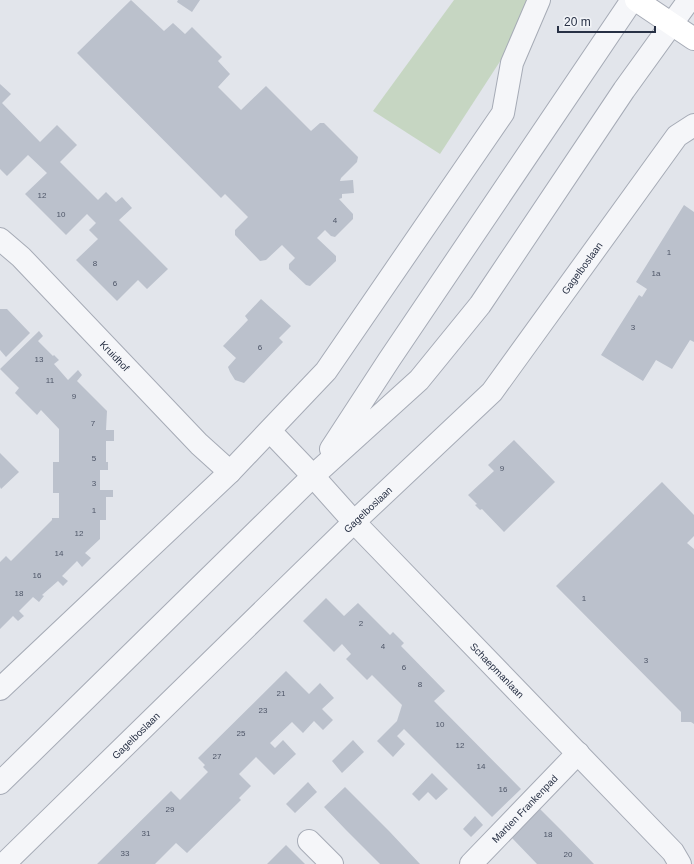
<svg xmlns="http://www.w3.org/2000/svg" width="694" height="864" font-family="Arial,sans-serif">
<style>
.green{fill:#c6d6c2}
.building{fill:#bbc1cc}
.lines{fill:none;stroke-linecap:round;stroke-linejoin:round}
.minor-casing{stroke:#a6abb6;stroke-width:24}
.tertiary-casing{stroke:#a6abb6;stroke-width:24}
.secondary-casing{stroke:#a6abb6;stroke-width:24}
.minor{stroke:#f5f6f9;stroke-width:22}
.tertiary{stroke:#f5f6f9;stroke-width:22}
.secondary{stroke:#fff;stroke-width:22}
.labels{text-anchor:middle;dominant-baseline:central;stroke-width:3;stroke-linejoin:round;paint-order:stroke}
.number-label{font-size:8px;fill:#4d5567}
.street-label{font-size:10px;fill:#283145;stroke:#f2f4f8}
</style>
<rect width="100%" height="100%" fill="#e2e5eb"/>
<path class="green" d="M454,0H534L525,23L440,154L373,111Z"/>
<path class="building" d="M131,0L164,31L173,23L185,34L192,27L222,57L218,61L230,74L218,87L241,110L266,86L311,131L320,123H324L358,157L357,162L341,178L340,181L353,180L354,193L342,194V198L339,199L353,214V219L335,237L331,236L325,230L317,238L336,256V261L310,286L306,285L289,269V264L295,258L282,245L266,260L260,261L235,235V230L248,217L225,194L221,198L77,53Z
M178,0H200L192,12L177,2Z
M0,84L11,94L2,103L40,142L57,125L77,145L60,162L98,200L106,192L116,202L122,197L132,208L119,220L168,269L147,289L138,280L117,301L76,260L98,239L89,230L96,223L87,214L66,235L25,194L47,173L28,155L7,176L0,169Z
M684,205L694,212V342L690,340L672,369L656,360L643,381L601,355L639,295L642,297L647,289L636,282Z
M261,299L291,326L279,338L283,342L244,383L235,380L230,372L228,367L236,358L223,346L248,320L245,316Z
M0,309H7L30,333L6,357L0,350Z
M39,331L43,336L38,341L53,356L54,355L59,360L54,364L68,380L78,370L82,375L77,381L107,411L106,430H114V441H106V462H108V470H100V490H113V497H106V520H100V539L85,553L91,558L82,567L77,561L62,576L68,581L63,586L58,581L42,595L44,596L39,602L33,597L19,611L24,616L18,621L13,616L0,629V562L6,556L11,561L52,520V518H59V493H53V462H59V429L41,410L37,415L15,393L19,388L0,369Z
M514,440L555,482L504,532L482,509L480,510L475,505L477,504L468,495L494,471L488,465Z
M0,453L19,472L1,489L0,487Z
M662,482L694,515V536L687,543L694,549V724L691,722H681V712L556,586Z
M326,598L344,616L358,603L390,635L393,632L404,643L401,646L445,691L434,701L521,789L492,817L404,729L397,736L405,744L393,757L377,741L397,721L402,705L372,675L367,680L346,659L351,654L342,644L334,652L303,621Z
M286,671L309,694L320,683L334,698L322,709L333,720L323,730L314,721L303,733L292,722L270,743L275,748L283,740L296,754L274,775L256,757L239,774L251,786L239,798L241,800L187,853L176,843L155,864H97L171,791L180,800L208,772L203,767L205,765L198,758Z
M353,740L364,752L342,773L332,761Z
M432,773L448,789L436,800L428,792L419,801L412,794Z
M308,782L317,792L295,813L286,804Z
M345,787L389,831L420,864H380L346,830L324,807Z
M540,809L562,831L594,864H537L512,838Z
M475,816L483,825L471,837L463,829Z
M286,845L305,864H267Z"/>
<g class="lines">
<defs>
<g id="minor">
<path id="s1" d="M0,239L21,257L199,444L230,472"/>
<path id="s2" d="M270,431L313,476L354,522L673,852L680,864"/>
<path d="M0,689L230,472L326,371L503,113L512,63L539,0"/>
<path d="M309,841L332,864"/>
<path id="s3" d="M4,864L354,522L492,392L677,136L694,125"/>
<path id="s4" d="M471,864L578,753"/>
</g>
<path id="tertiary" d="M331,449L389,360L632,0
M0,783L313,476L419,380L480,305L624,90L689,0"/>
<path id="secondary" d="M636,0L694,39"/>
</defs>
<use href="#minor" class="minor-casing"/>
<use href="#tertiary" class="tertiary-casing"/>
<use href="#secondary" class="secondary-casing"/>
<use href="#minor" class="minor"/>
<use href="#tertiary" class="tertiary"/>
<use href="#secondary" class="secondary"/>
</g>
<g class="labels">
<g class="number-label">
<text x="42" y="195">12</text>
<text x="61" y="214">10</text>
<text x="335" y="220">4</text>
<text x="669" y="252">1</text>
<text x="95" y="263">8</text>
<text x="656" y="273">1a</text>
<text x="115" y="283">6</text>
<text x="633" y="327">3</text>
<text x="260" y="347">6</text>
<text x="39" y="359">13</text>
<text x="50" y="380">11</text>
<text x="74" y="396">9</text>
<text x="93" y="423">7</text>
<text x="94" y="458">5</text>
<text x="502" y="468">9</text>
<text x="94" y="483">3</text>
<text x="94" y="510">1</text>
<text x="79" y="533">12</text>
<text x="59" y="553">14</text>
<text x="37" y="575">16</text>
<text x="19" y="593">18</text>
<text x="584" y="598">1</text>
<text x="361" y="623">2</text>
<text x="383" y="646">4</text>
<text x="646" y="660">3</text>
<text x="404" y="667">6</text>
<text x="420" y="684">8</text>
<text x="281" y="693">21</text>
<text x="263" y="710">23</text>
<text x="440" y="724">10</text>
<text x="241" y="733">25</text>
<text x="460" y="745">12</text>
<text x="217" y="756">27</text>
<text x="481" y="766">14</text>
<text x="503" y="789">16</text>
<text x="170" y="809">29</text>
<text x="146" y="833">31</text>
<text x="548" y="834">18</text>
<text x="125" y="853">33</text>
<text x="568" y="854">20</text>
</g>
<g class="street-label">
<text stroke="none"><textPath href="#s3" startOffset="832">Gagelboslaan</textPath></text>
<text stroke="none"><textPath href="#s1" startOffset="164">Kruidhof</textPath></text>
<text stroke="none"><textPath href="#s3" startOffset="508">Gagelboslaan</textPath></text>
<text stroke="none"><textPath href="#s2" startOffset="330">Schaepmanlaan</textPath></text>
<text stroke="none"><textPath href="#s3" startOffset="184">Gagelboslaan</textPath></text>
<text stroke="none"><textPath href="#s4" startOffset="77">Martien Frankenpad</textPath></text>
</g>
</g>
<path d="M558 26v6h97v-6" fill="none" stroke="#283145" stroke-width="2"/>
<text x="564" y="26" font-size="12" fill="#283145" stroke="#f2f4f8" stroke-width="3" paint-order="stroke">20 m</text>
</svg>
